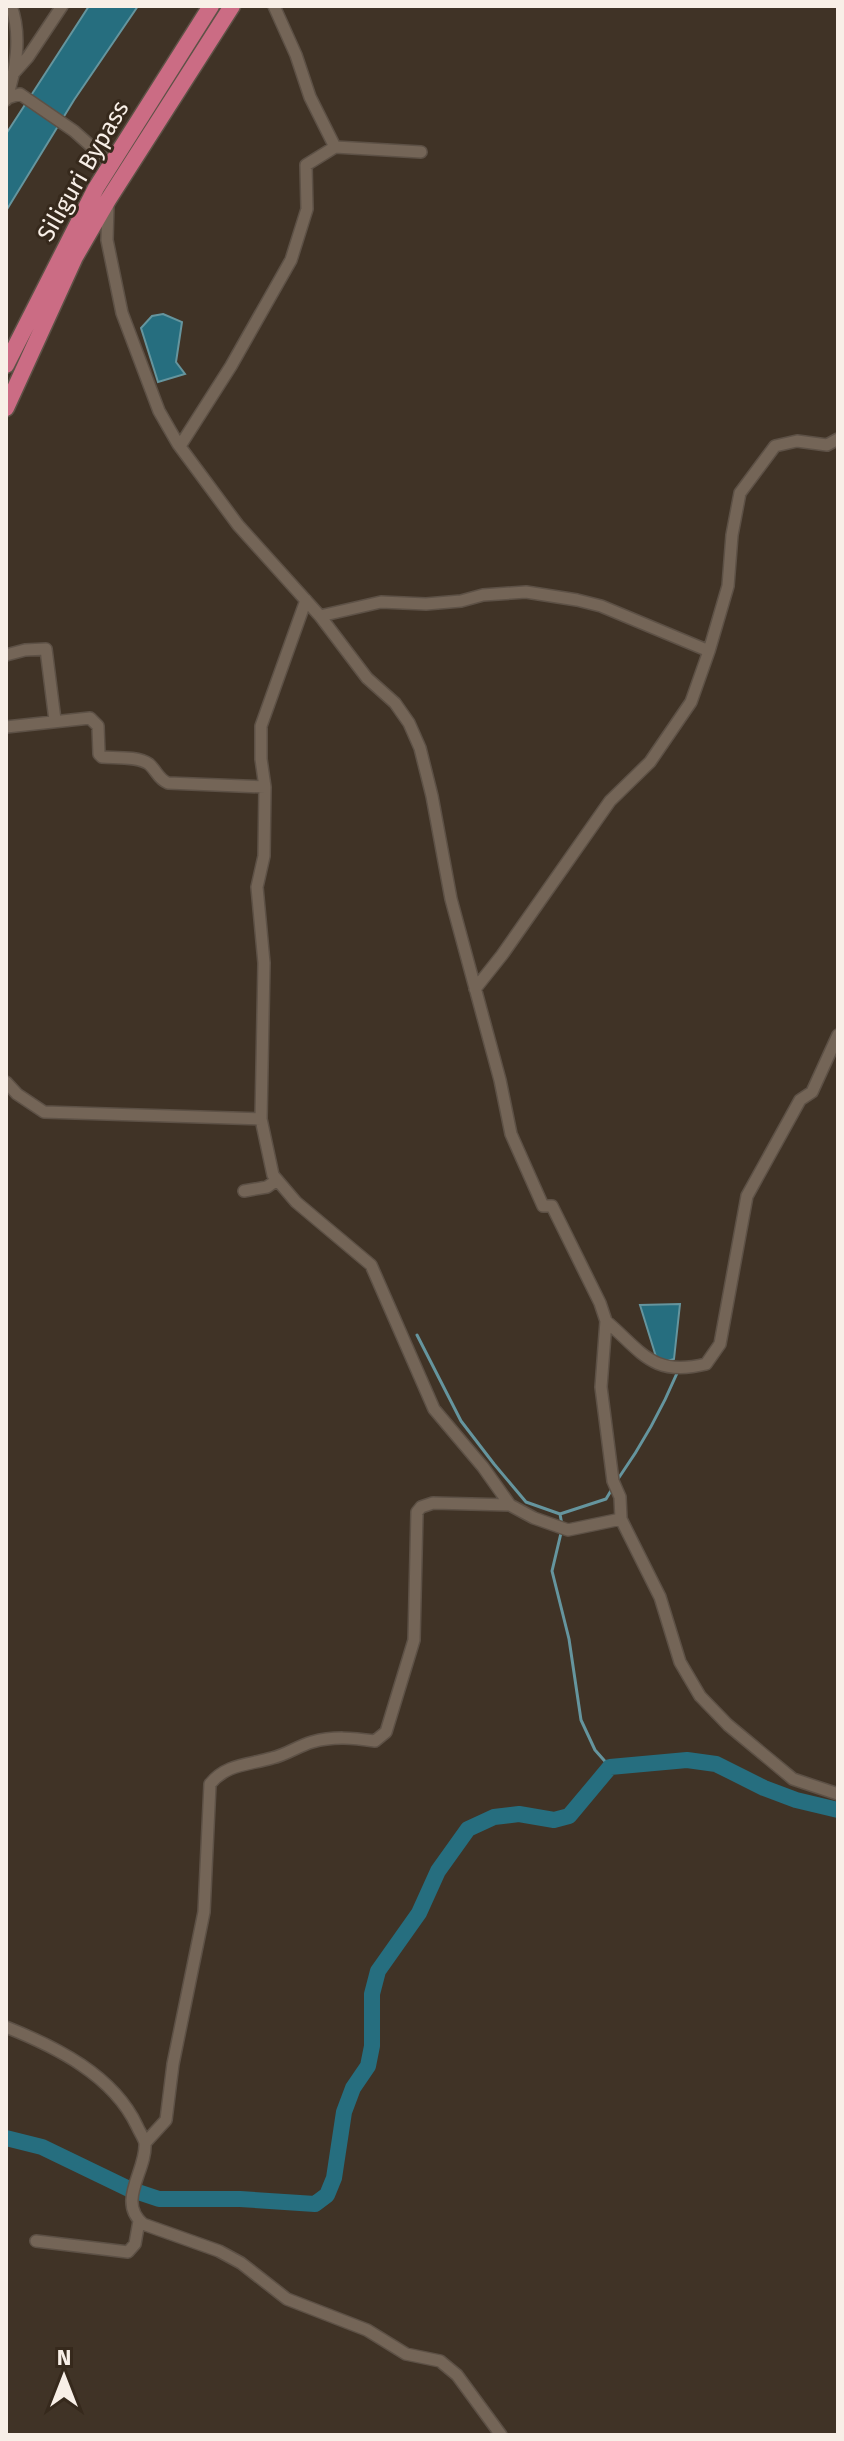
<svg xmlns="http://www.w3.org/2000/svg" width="844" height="2441" font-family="'Fira Sans',sans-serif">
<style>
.water{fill:#266e7f;stroke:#65959e;stroke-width:2}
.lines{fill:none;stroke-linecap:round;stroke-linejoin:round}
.stream{stroke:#65959e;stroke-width:3}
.river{stroke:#266e7f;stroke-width:16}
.minor-casing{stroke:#5d5146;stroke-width:14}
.highway-casing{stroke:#5d5146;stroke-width:19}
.minor{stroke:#746557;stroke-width:11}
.highway{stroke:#cb6c84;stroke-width:16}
.labels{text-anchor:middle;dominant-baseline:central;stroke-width:6;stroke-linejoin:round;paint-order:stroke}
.street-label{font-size:24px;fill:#f8efe7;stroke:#36291c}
</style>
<rect width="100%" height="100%" fill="#403326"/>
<path class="water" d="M89,6H138L74,100L6,211V134Z
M163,314L182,322L176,362L185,374L158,382L141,328L152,316Z
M680,1304L674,1359L664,1362L657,1360L640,1305Z"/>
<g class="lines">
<path class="stream" d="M417,1335L461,1421L494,1464L526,1502L560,1514L562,1525
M618,1479C642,1445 662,1409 678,1371
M560,1514L606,1499L612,1489
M561,1533L552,1571L569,1639L581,1720L595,1750L610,1767"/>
<path class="river" d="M6,2138L42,2147L129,2189L159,2199H240L315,2204L327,2195L334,2178L344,2112L353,2088L368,2066L372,2046V1994L378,1971L419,1913L438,1871L468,1829L494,1817L519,1814L554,1820L569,1816L610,1767L687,1760L716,1764L764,1788L796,1800L838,1810"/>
<defs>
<path id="minor" d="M274,6L296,55L310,97L335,147L421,152
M12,75L28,57L62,6
M7,98L20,94L74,131L111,164
M6,100C16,71 22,35 11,6
M108,204L107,240L122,313L159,411L178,444L238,525L320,616L367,678L395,703L409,723L420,748L432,796L451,899L500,1080L511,1134L543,1206H552L600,1303L606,1321L601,1387L613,1481L620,1497L621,1519L660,1597L680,1662L700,1696L728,1725L793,1779L838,1794
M180,446L231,366L291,260L307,209L306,165L335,147
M306,600L261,726V759L265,787L264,856L257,887L264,963L261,1119L273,1175L296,1202L371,1265L434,1409L483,1467L510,1505
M320,616L381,602L426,604L461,601L483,595L526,592L577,600L601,606L709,651
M6,655L25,650L46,649L55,720
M6,727L90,718L98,726L99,754L102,757C115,758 138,756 149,764C157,771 158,779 168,783L265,787
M475,989L502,955L610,801L650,762L691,702L709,651L728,586L732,535L740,493L775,446L797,441L827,445L838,439
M6,1082L17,1094L44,1112L261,1119
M244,1191L267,1187L277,1180
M606,1321C643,1353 653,1377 706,1364L720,1344L747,1196L800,1100L812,1092L838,1035
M6,2027C56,2047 113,2075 137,2126C139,2131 144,2138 145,2143C147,2171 116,2201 143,2224L219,2251L241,2263L287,2299L367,2330L406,2354L440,2361L457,2375L501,2435
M145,2143L166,2120L173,2064L204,1912L210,1784C226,1764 248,1765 272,1758C286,1755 298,1746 312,1742C334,1736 353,1738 375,1741L386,1732L414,1640L417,1512L421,1507L433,1503L510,1505L534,1518L568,1530L621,1519
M36,2241L128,2252L135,2244L139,2221"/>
<path id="highway" d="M6,365L96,188L211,6
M6,408L75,257L108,200L232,6"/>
</defs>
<use href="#minor" class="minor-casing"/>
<use href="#highway" class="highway-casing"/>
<use href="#minor" class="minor"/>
<use href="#highway" class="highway"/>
</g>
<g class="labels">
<g class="street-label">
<text transform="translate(83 171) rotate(-60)">Siliguri Bypass</text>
</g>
</g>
<rect width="844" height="2441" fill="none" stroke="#f8efe7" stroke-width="16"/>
<g transform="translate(64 2377)" stroke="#36291c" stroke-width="6" paint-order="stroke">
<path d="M0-6L14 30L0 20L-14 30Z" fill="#f8efe7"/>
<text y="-12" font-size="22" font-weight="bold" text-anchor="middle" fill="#f8efe7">N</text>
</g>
</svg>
